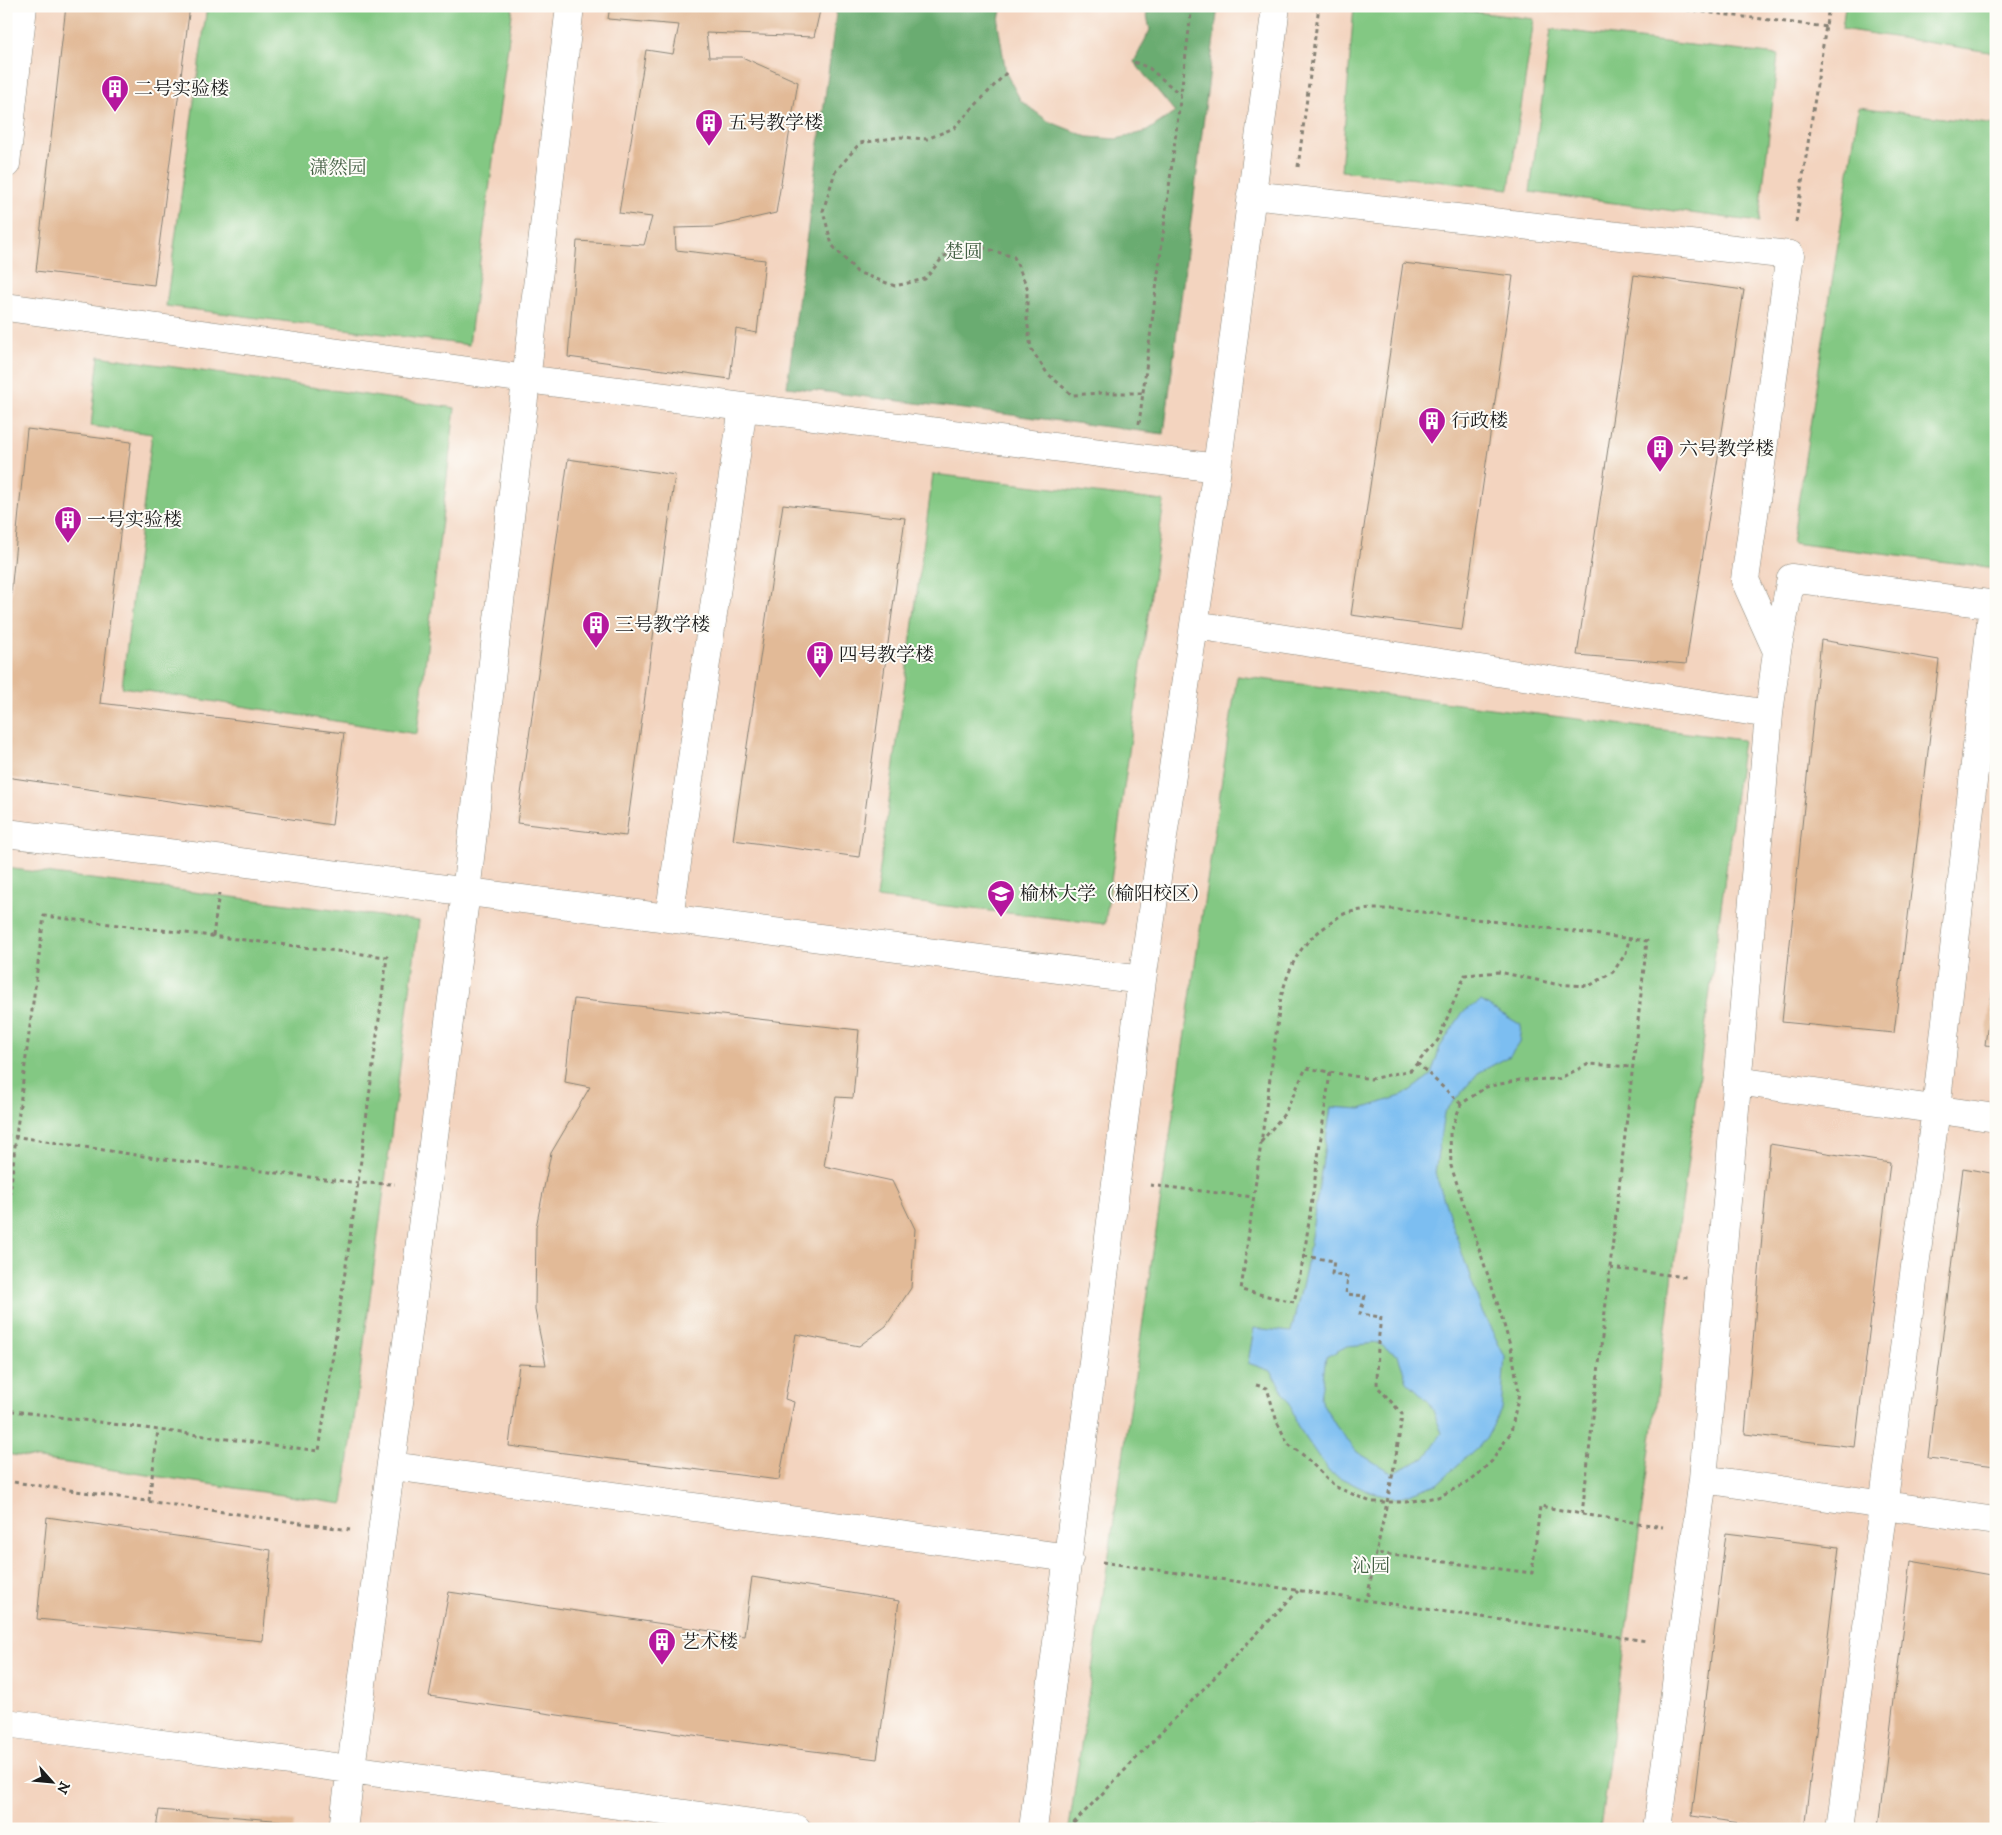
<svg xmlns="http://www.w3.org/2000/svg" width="2002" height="1835" font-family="'IM FELL DW Pica','Noto Serif SC',serif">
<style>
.built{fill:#f3d4bf}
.green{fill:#83c883;stroke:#507250}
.forest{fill:#6aac71;stroke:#436446}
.water{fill:#7bbef1;stroke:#4c6d86;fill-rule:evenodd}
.building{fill:#e2ba97}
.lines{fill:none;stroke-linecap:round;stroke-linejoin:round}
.minor-casing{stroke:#868174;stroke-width:29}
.path{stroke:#868174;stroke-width:3;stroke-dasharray:4 4;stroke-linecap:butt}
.minor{stroke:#fff;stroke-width:28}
.labels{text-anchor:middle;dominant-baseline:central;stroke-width:4;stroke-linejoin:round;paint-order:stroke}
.poi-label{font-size:19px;fill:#1c1c1c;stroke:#fdfcf7;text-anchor:start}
.park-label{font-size:19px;fill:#456145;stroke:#fdfcf7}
</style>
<rect width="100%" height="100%" fill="#fdfcf7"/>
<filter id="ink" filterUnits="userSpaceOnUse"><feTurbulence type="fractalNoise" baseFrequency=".02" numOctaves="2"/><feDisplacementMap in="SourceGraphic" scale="10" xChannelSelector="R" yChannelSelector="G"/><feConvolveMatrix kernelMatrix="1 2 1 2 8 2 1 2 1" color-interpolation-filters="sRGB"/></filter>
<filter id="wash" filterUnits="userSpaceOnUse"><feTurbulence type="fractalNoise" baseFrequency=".0096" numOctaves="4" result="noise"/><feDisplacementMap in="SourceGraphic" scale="20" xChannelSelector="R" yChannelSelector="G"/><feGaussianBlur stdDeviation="1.12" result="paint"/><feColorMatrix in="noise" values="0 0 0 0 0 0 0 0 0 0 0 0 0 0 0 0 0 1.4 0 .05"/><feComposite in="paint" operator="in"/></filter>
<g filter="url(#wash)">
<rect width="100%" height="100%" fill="#f0e6cc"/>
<path class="built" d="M6,6H1996V1829H6Z"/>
<path class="green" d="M207,6H513L469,345L166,306Z
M1354,6H1424L1534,19L1509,189L1341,171Z
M1845,6H1996V53L1842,29Z
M1551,29L1778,55L1759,222L1530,192Z
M1859,107L1996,125V568L1792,543Z
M99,356L455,408L417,734L122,687L152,434L91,426Z
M933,474L1164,501L1105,924L876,898Z
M1237,676L1743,740L1600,1829L1069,1828Z
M6,868L419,921L343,1504L6,1454Z"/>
<path class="forest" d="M837,6H1002L998,24L1006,73L1021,101L1048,121L1088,137L1117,139L1147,131L1175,112L1134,62L1150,30L1145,6H1218L1164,434L787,387Z"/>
<path class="water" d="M1481,1001L1521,1025L1519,1043L1510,1056L1478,1073L1444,1113L1435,1173L1481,1309L1505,1357L1501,1410L1486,1439L1437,1484L1397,1498L1365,1490L1329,1472L1297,1425L1290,1404L1271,1371L1248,1363L1254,1328L1291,1332L1306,1269L1331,1107L1361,1109L1404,1095L1431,1075L1440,1047L1463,1012ZM1378,1343L1398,1356L1407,1381L1430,1403L1442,1433L1425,1458L1392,1473L1357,1452L1336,1426L1320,1399L1326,1357L1347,1346Z"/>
<g id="blocks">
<path class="building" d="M66,6H190L154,285L36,271Z
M610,6H821L814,37L706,33L709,57H742L798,82L776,213L714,227L675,228L676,250L765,260L757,333L736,329L730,379L568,357L577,241L644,245L652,217L619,213L646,50L673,54L679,25L608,19Z
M1403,263L1513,276L1462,630L1351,615Z
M1634,275L1744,290L1686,664L1577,655Z
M27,429L131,442L100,703L344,733L332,825L6,777V645Z
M568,459L675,475L626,836L517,823Z
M783,504L905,518L859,857L733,840Z
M1821,640L1939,660L1894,1033L1782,1022Z
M1995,970H1996V1046L1985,1045Z
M574,999L859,1030L853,1098L836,1097L824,1166L892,1181L915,1229L911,1288L886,1326L859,1346L796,1334L785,1399L794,1402L779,1480L509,1446L519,1364L546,1365L535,1310L536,1227L551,1153L590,1087L565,1082Z
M1770,1144L1890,1163L1855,1447L1745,1434Z
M1963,1168L1996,1174V1466L1928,1458Z
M47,1517L271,1550L263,1641L37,1619Z
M1726,1533L1839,1547L1804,1829H1781L1692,1816Z
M1911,1561L1996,1576V1829H1878Z
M752,1577L899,1601L877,1759L734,1741L429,1696L449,1592L744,1636Z
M159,1810L295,1822L294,1829H156Z"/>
</g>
</g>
<g filter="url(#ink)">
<use href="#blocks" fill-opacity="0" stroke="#868174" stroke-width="1"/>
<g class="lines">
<defs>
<path id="minor" d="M6,164L23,6
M1251,195L1790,255L1745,580L1777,651
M6,307L526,379L1217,468
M1195,625L1769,714L1777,651L1791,578L1996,605
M6,833L224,860L1142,980
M669,918L743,407
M1737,1081L1996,1118
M392,1466L1069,1558
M1703,1479L1996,1521
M6,1723L797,1829
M343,1829L466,892L570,6
M1033,1829L1142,980L1217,468L1276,6
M1657,1829L1703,1479L1769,714
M1840,1829L1936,1109L1993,604"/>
</defs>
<use href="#minor" class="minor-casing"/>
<path class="path" d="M1655,6L1827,27
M1134,62L1149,68L1181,95
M1006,73L954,128L927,139L900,137L860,143L835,172L823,211L832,245L857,272L895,286L925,279L944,256L981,247L1014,257L1027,287V319L1031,349L1047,373L1072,395L1103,393H1142
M1298,167L1319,6
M1796,222L1829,6
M1139,424L1192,6
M213,936L219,893
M1417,1063L1461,1104
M1330,1073L1304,1256L1294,1302L1241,1290L1281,997C1290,965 1299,944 1328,925C1333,921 1339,916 1344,914C1360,908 1381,909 1398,909L1647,941L1582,1514L1540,1506L1532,1573L1375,1553
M6,1135L156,1158L358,1183L395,1184
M1261,1142L1285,1113L1306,1068L1371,1079L1411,1070L1438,1040L1465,975L1499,972L1555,984L1589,986L1613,972L1626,953L1629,939
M1150,1185L1253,1197
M6,1235L16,1136L44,916L387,957L358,1183L319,1451L6,1410
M1304,1256L1334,1261L1332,1274L1348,1277L1346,1294L1365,1296L1360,1314L1381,1317L1378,1343L1377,1386L1402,1414C1395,1476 1378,1538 1367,1600
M1610,1268L1686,1277
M1256,1385L1267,1388L1277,1422L1288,1444L1303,1455L1336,1487L1371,1502H1406L1438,1497L1471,1481L1492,1461L1511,1432L1519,1393L1512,1352L1499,1308L1451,1166L1450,1133L1461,1104L1486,1087L1520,1080L1558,1079L1589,1064L1633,1067
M6,1481L350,1530
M149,1501L158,1430
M1582,1514L1663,1527
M1102,1562L1647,1641
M1068,1829L1298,1591"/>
<use href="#minor" class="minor"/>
</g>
</g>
<defs>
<symbol id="building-pin" viewBox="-11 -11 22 30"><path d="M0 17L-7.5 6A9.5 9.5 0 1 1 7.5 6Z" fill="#b5179e" stroke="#fdfcf7"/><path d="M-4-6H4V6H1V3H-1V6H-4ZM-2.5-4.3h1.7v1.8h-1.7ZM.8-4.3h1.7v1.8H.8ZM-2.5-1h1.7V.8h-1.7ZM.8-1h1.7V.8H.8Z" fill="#fff"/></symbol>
<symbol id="university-pin" viewBox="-11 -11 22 30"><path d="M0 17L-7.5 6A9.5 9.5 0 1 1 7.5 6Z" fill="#b5179e" stroke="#fdfcf7"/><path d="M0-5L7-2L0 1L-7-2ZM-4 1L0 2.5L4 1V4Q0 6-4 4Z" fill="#fff"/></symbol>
</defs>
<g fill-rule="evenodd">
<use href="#building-pin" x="99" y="73" width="32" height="43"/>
<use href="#building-pin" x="693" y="107" width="32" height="43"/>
<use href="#building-pin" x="1416" y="405" width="32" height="43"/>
<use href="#building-pin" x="1644" y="433" width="32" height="43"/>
<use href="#building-pin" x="52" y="504" width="32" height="43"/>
<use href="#building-pin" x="580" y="609" width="32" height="43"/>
<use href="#building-pin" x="804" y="639" width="32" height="43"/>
<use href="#university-pin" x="985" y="878" width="32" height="43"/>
<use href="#building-pin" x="646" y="1626" width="32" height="43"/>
</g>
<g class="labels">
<g class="poi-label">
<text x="134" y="89">二号实验楼</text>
<text x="728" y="123">五号教学楼</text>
<text x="1451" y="421">行政楼</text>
<text x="1679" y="449">六号教学楼</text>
<text x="87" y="520">一号实验楼</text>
<text x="615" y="625">三号教学楼</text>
<text x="839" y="655">四号教学楼</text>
<text x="1020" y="894">榆林大学（榆阳校区）</text>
<text x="681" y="1642">艺术楼</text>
</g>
<g class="park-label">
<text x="338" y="168">潇然园</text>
<text x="964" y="252">楚圆</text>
<text x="1371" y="1566">沁园</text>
</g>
</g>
<rect width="2002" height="1835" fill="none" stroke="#fdfcf7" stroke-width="25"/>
<g transform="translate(52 1782) rotate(117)" stroke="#fdfcf7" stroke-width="4" paint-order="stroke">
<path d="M0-4L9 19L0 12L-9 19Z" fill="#1c1c1c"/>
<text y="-8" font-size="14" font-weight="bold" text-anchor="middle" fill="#1c1c1c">N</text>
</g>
</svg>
